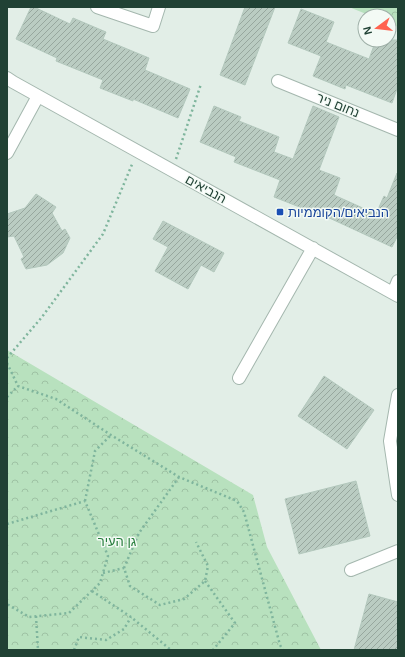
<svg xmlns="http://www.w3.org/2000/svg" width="405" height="657" font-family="Arial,Heebo,sans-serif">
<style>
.park{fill:url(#park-crowns)}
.building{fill:url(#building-hatch);stroke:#b3c8bd}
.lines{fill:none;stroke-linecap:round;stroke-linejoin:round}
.minor-casing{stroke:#a4b7ae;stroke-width:14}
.path{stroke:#7fb59d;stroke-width:2.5;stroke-dasharray:2 3;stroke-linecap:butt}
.minor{stroke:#fff;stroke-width:12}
.transit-dot{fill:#1a4fb4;stroke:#f3faf5;stroke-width:1.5}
.labels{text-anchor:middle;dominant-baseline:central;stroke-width:3;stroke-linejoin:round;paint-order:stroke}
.street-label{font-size:13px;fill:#204134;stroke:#f3faf5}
.transit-label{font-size:13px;fill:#164399;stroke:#f3faf5;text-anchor:start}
.park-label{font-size:13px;fill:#257d3b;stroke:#f3faf5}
</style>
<defs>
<pattern id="park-crowns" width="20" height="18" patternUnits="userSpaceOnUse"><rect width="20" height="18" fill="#b8e1be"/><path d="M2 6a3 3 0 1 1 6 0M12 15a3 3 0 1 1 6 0" fill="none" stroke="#9ec2a4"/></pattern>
<pattern id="building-hatch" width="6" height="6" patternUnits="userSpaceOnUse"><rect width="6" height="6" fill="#baccc2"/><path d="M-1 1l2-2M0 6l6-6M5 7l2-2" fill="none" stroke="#97a79e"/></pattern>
</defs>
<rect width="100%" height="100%" fill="#e2eee7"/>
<path class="park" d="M349,7H398V27L389,23V16H371Z
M7,350L253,495L267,547L321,650H7Z"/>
<path class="building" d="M31,7H34L70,24L73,18L106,32L103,39L149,58L145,70L190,89L178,118L133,99V101L100,88L103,80L56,61L57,58L16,39Z
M245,7H275L245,85L220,75Z
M301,9L334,22L326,42L369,59L376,40H398V86L392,103L346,85L345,89L313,76L321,56L288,43Z
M214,106L241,117L239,121L279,137L274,152L293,159L313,106L339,117L319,170L340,178L334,195L376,214L384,196L387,198L397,173H398V235L392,247L325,216V217L274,197L280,180L234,162L236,157L200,142Z
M36,194L56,207L52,213L62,231L65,229L70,238L63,253L47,265L26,269L21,259L24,257L14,236L7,237V214L25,208Z
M163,221L224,253L214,272L201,265L188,289L155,271L168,247L153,239Z
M324,376L374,410L347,449L298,416Z
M356,481L370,536L299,554L285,499Z
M369,594L398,602V650H354Z"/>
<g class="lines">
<defs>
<path id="minor" d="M97,7L153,26L159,7
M7,78L13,82L398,296
M278,81L398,130
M7,153L38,96
M393,293L398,281
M239,378L313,248
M398,395L390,441L398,495
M351,570L398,551"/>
</defs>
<use href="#minor" class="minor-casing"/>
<path class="path" d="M176,159L201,84
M7,358L42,317L103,234L133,162
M7,363L18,386L56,399L111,435L179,477L237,501L244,512L280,645L283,650
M7,397L18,386
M179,477L139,533L124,568L130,586L160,605L184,599L205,581L208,566L196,542
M85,501L95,451L111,435
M7,524L85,501L108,556L100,583L69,613L29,617L7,604
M103,573L124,568
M205,581L235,623L213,650
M92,591L131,617L171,650
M36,616L38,650
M74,650L79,637L106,640L124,629L131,617"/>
<use href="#minor" class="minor"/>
</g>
<rect class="transit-dot" x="276" y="208" width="8" height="8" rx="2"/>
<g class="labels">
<g class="street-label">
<text transform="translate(338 105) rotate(22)">נחום ניר</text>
<text transform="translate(206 189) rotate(29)">הנביאים</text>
</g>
<g class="transit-label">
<text x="288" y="212">הנביאים/הקוממיות</text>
</g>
<g class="park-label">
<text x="117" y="541">גן העיר</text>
</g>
</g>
<rect width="405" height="657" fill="none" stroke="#204134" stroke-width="16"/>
<g transform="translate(377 28) rotate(255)"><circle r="19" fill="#f3faf5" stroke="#9fb0a8"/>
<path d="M0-3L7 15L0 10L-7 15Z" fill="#ff624f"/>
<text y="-6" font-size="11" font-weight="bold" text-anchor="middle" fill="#204134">N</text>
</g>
</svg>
